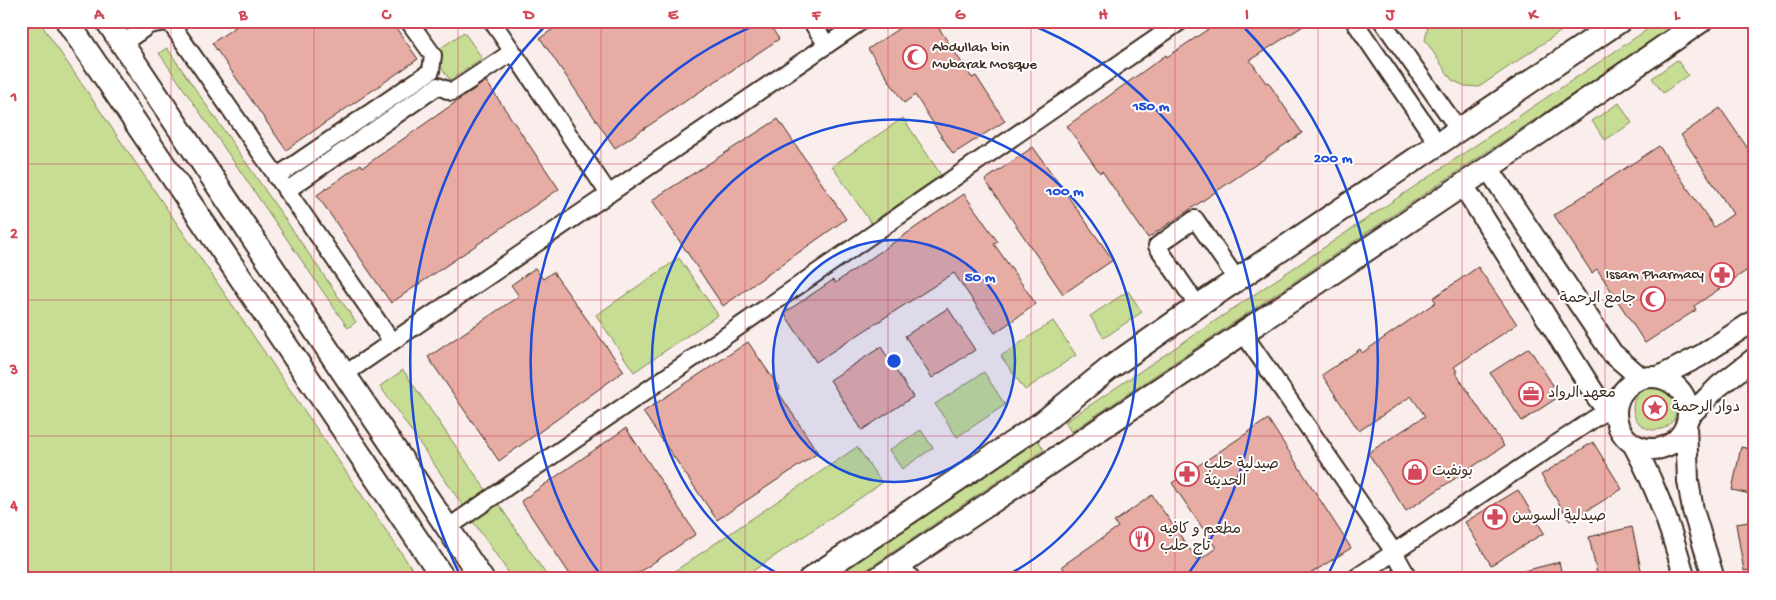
<svg xmlns="http://www.w3.org/2000/svg" width="1776" height="600" font-family="'Gochi Hand','Playpen Sans Arabic',sans-serif">
<style>
.green{fill:#c6dd93;stroke:#808458}
.building{fill:#e7aca4;stroke:#3b2a1e}
.lines{fill:none;stroke-linecap:round;stroke-linejoin:round}
.minor-casing{stroke:#3b2a1e;stroke-width:20}
.tertiary-casing{stroke:#3b2a1e;stroke-width:24}
.secondary-casing{stroke:#3b2a1e;stroke-width:26}
.minor{stroke:#fff;stroke-width:16}
.tertiary{stroke:#fff;stroke-width:20}
.secondary{stroke:#fff;stroke-width:22}
.grid{fill:none;stroke:#d1495b;stroke-width:1;stroke-opacity:0.55}
.ring{fill:none;stroke:#1d4ed8;stroke-width:2.5}
.labels{text-anchor:middle;dominant-baseline:central;stroke-width:4;stroke-linejoin:round;paint-order:stroke}
.poi-label{font-size:15px;fill:#3b2a1e;stroke:#fff;text-anchor:start}
.centre{fill:#1d4ed8;stroke:#fff;stroke-width:2.5}
.ring-label{font-size:15px;text-anchor:middle;font-weight:bold;fill:#1d4ed8;stroke:#fff;stroke-width:4;stroke-linejoin:round;paint-order:stroke}
.neatline{fill:none;stroke:#d1495b;stroke-width:2}
.grid-label{font-size:16px;text-anchor:middle;font-weight:bold;fill:#d1495b}
</style>
<rect width="100%" height="100%" fill="#faeeed"/>
<filter id="ink" filterUnits="userSpaceOnUse"><feTurbulence type="fractalNoise" baseFrequency=".02" numOctaves="2"/><feDisplacementMap in="SourceGraphic" scale="10" xChannelSelector="R" yChannelSelector="G"/><feConvolveMatrix kernelMatrix="1 2 1 2 8 2 1 2 1" color-interpolation-filters="sRGB"/></filter>
<g filter="url(#ink)">
<path class="green" d="M21,21H39L419,579H21Z
M1432,21H1576L1479,87L1465,86L1452,80L1425,40L1428,26Z
M1660,21H1681L1071,432L1065,422Z
M464,32L482,58L450,80L432,54Z
M167,48L356,322L348,328L159,53Z
M1677,60L1688,75L1663,93L1652,78Z
M1619,103L1632,123L1605,140L1592,121Z
M903,118L941,175L871,223L832,166Z
M679,258L718,315L634,372L596,315Z
M1128,291L1142,312L1104,338L1090,316Z
M1053,321L1076,355L1025,390L1001,356Z
M403,370L486,490L463,506L380,386Z
M984,372L1005,405L957,437L935,404Z
M1633 408a22 22 0 1 1 44 0a22 22 0 1 1-44 0Z
M921,430L933,448L902,469L889,450Z
M1038,440L1044,450L853,579H832Z
M857,447L882,483L741,579H663Z
M498,503L549,579H513L472,520Z"/>
<path class="building" d="M244,21H391L418,59L286,150L212,43Z
M565,21H767L779,39L615,148L540,38Z
M910,21H934L972,78L976,76L1005,121L953,154L915,95L904,103L868,49Z
M1220,21H1311L1250,60L1266,83L1268,82L1302,133L1148,238L1102,171L1100,173L1067,126L1166,55L1167,57Z
M486,81L559,189L391,303L317,195L361,164L363,167Z
M1720,108L1755,159V265L1694,306L1696,310L1645,343L1597,269L1592,273L1554,215L1659,146L1714,227L1733,214L1681,135Z
M778,119L846,219L723,306L652,200Z
M1033,147L1113,260L1063,294L985,180Z
M964,194L998,242L994,244L1036,304L995,333L954,273L816,362L784,313L833,280L835,283Z
M1478,267L1517,324L1454,367L1457,371L1455,372L1504,446L1406,511L1368,453L1425,416L1411,396L1359,431L1322,375L1360,349L1362,353L1436,302L1433,298Z
M535,268L543,279L553,272L624,371L499,461L428,357L519,296L511,285Z
M948,308L975,350L932,378L905,336Z
M748,342L780,389L777,390L818,453L717,520L643,412Z
M881,347L913,397L862,430L830,380Z
M1529,348L1560,396L1522,421L1490,373Z
M1268,419L1351,548L1302,579H1070L1062,566L1118,527L1114,522L1152,495L1198,561L1216,548L1172,483Z
M626,428L696,534L629,579H573L521,501Z
M1593,442L1622,489L1570,521L1541,475Z
M1741,447L1755,450V495L1732,490Z
M1518,490L1544,533L1491,565L1465,522Z
M1755,521V569L1744,571L1736,524Z
M1632,527L1642,574L1619,579H1598L1589,537Z
M1559,562L1563,579H1512V574Z"/>
<g class="lines">
<defs>
<path id="minor" d="M169,21L392,342
M492,21L609,194
M811,21L827,45
M1354,21L1438,144
M1382,21L1459,130
M122,44L149,25L171,21
M276,177L431,71L433,55L410,23L412,21
M286,191L438,86L452,92L512,52
M1198,306L1157,246L1195,219L1238,281
M1243,333L1394,552L1409,579
M345,374L862,21
M449,527L1181,21
M900,564L912,579
M1354,579L1616,404"/>
<path id="tertiary" d="M1488,168L1612,353L1641,378
M1463,185L1594,393L1607,410L1616,417
M1659,377L1700,356L1755,320
M1616 413a36 36 0 1 1 72 0a36 36 0 1 1-72 0Z
M1688,417L1719,386L1755,358
M1686,424L1688,481L1693,510L1714,579
M1633,444C1657,487 1672,531 1685,579"/>
<path id="secondary" d="M67,21L444,579
M107,21L482,579
M810,579L1043,422L1110,368L1198,306L1620,21
M877,579L1488,168L1701,21"/>
</defs>
<use href="#minor" class="minor-casing"/>
<use href="#tertiary" class="tertiary-casing"/>
<use href="#secondary" class="secondary-casing"/>
<use href="#minor" class="minor"/>
<use href="#tertiary" class="tertiary"/>
<use href="#secondary" class="secondary"/>
</g>
</g>
<path class="grid" d="M171,21V579M314,21V579M458,21V579M601,21V579M745,21V579M888,21V579M1031,21V579M1175,21V579M1318,21V579M1462,21V579M1605,21V579M21,164H1755M21,300H1755M21,436H1755"/>
<circle cx="894" cy="361" r="121" fill="#1d4ed8" fill-opacity=".12"/>
<g class="ring">
<circle cx="894" cy="361" r="121"/>
<path d="M788 579A242 242 0 1 1 1000 579"/>
<path d="M602 577A363 363 0 0 1 764 22M1024 22A363 363 0 0 1 1186 577"/>
<path d="M461 577A484 484 0 0 1 549 22M1239 22A484 484 0 0 1 1327 577"/>
</g>
<defs>
<symbol id="mosque-ring" viewBox="-11 -11 22 22"><circle r="9.5" fill="#fff" stroke="#d1495b" stroke-width="1.5"/><path d="M3.5-4.9A6 6 0 1 0 3.5 4.9A5 5 0 1 1 3.5-4.9Z" fill="#d1495b"/></symbol>
<symbol id="pharmacy-ring" viewBox="-11 -11 22 22"><circle r="9.5" fill="#fff" stroke="#d1495b" stroke-width="1.5"/><path d="M-2-6h4v4h4v4h-4v4h-4v-4h-4v-4h4Z" fill="#d1495b"/></symbol>
<symbol id="office-ring" viewBox="-11 -11 22 22"><circle r="9.5" fill="#fff" stroke="#d1495b" stroke-width="1.5"/><path d="M-6-3h4V-5.5h4V-3h4V5H-6ZM-1-4.5V-3h2v-1.5ZM-6 0V1H6V0Z" fill="#d1495b"/></symbol>
<symbol id="sight-ring" viewBox="-11 -11 22 22"><circle r="9.5" fill="#fff" stroke="#d1495b" stroke-width="1.5"/><path d="M0-6L1.8-2.2L6-1.7L2.9 1.2L3.7 5.4L0 3.3L-3.7 5.4L-2.9 1.2L-6-1.7L-1.8-2.2Z" fill="#d1495b"/></symbol>
<symbol id="shop-ring" viewBox="-11 -11 22 22"><circle r="9.5" fill="#fff" stroke="#d1495b" stroke-width="1.5"/><path d="M-5-2.5h2.3a2.7 3.5 0 0 1 5.4 0H5L5.5 6h-11ZM-1.5-2.5h3a1.5 2.3 0 0 0-3 0Z" fill="#d1495b"/></symbol>
<symbol id="restaurant-ring" viewBox="-11 -11 22 22"><circle r="9.5" fill="#fff" stroke="#d1495b" stroke-width="1.5"/><path d="M-5-6h1v4h1v-4h1v4h1v-4h1v5L-1.5 .5V6h-2V.5L-5-1ZM5-6V6H3V1.5H1.5Q1.5-4 5-6Z" fill="#d1495b"/></symbol>
</defs>
<g fill-rule="evenodd">
<use href="#mosque-ring" x="901" y="43" width="28" height="28"/>
<use href="#pharmacy-ring" x="1708" y="261" width="28" height="28"/>
<use href="#mosque-ring" x="1639" y="285" width="28" height="28"/>
<use href="#office-ring" x="1517" y="380" width="28" height="28"/>
<use href="#sight-ring" x="1641" y="394" width="28" height="28"/>
<use href="#shop-ring" x="1401" y="458" width="28" height="28"/>
<use href="#pharmacy-ring" x="1173" y="460" width="28" height="28"/>
<use href="#pharmacy-ring" x="1481" y="503" width="28" height="28"/>
<use href="#restaurant-ring" x="1128" y="525" width="28" height="28"/>
</g>
<g class="labels">
<g class="poi-label">
<text x="932" y="48">Abdullah bin<tspan x="932" dy="17">Mubarak Mosque</tspan></text>
<text x="1704" y="275" text-anchor="end">Issam Pharmacy</text>
<text x="1636" y="299" text-anchor="end">جامع الرحمة</text>
<text x="1548" y="394">معهد الرواد</text>
<text x="1672" y="408">دوار الرحمة</text>
<text x="1204" y="465">صيدلية حلب<tspan x="1204" dy="17">الحديثة</tspan></text>
<text x="1432" y="472">بونفيت</text>
<text x="1512" y="517">صيدلية السوسن</text>
<text x="1160" y="530">مطعم و كافيه<tspan x="1160" dy="17">تاج حلب</tspan></text>
</g>
</g>
<circle cx="894" cy="361" r="8" class="centre"/>
<g class="ring-label">
<text x="1151" y="110">150 m</text>
<text x="1333" y="162">200 m</text>
<text x="1065" y="195">100 m</text>
<text x="980" y="281">50 m</text>
</g>
<rect width="1776" height="600" fill="none" stroke="#fff" stroke-width="55"/>
<rect x="28" y="28" width="1720" height="544" class="neatline"/>
<g class="grid-label">
<text x="99" y="19">A</text>
<text x="243" y="19">B</text>
<text x="386" y="19">C</text>
<text x="529" y="19">D</text>
<text x="673" y="19">E</text>
<text x="816" y="19">F</text>
<text x="960" y="19">G</text>
<text x="1103" y="19">H</text>
<text x="1247" y="19">I</text>
<text x="1390" y="19">J</text>
<text x="1533" y="19">K</text>
<text x="1677" y="19">L</text>
<text x="14" y="101">1</text>
<text x="14" y="238">2</text>
<text x="14" y="374">3</text>
<text x="14" y="510">4</text>
</g>
</svg>
